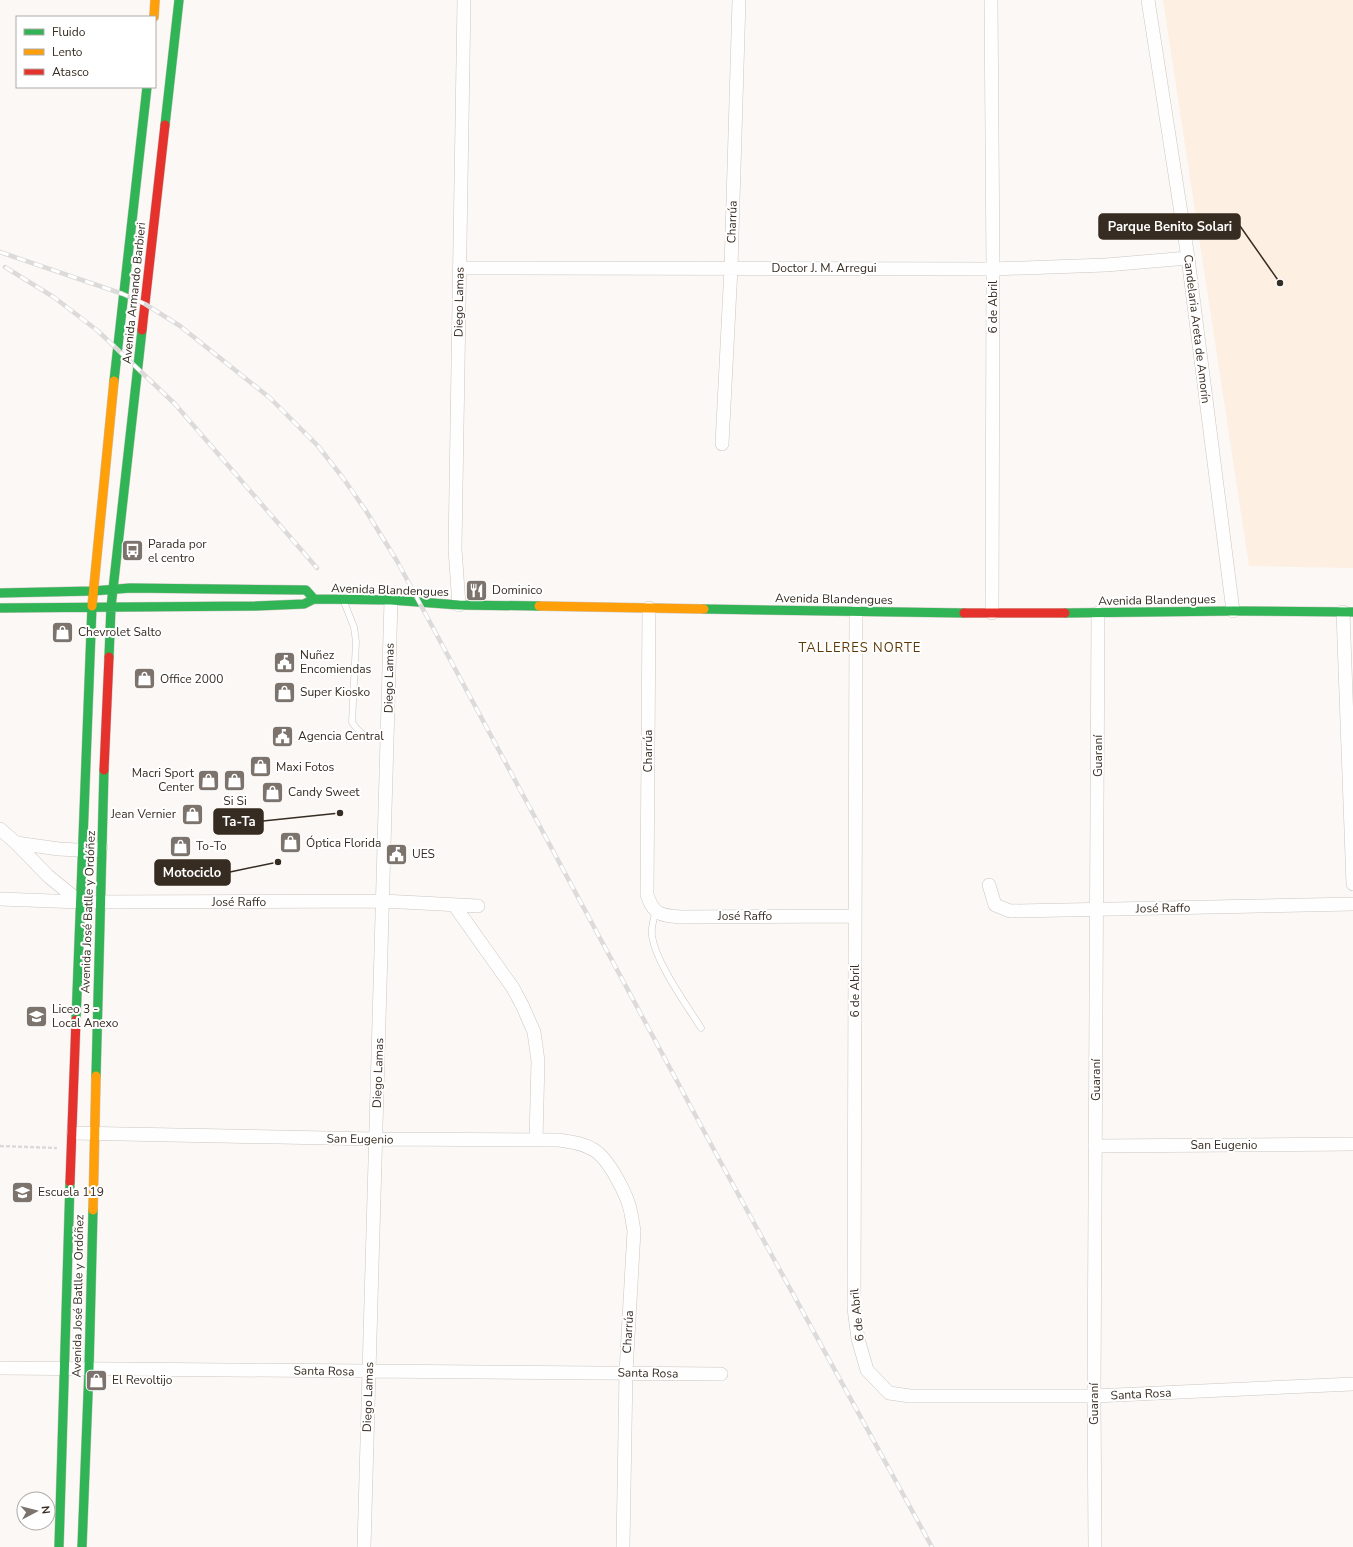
<svg xmlns="http://www.w3.org/2000/svg" width="1353" height="1547" font-family="'Nunito Sans',sans-serif">
<style>
.green{fill:#fdefe2}
.lines{fill:none;stroke-linecap:round;stroke-linejoin:round}
.lane-casing{stroke:#ccc6c0;stroke-width:7}
.street-casing{stroke:#ccc6c0;stroke-width:14}
.fast-casing{stroke:#ccc6c0;stroke-width:10}
.slow-casing{stroke:#ccc6c0;stroke-width:10}
.jam-casing{stroke:#ccc6c0;stroke-width:10}
.path{stroke:#dcdad9;stroke-width:2.5;stroke-dasharray:4 2;stroke-linecap:butt}
.lane{stroke:#fefefe;stroke-width:6}
.street{stroke:#fefefe;stroke-width:13}
.fast{stroke:#30b455;stroke-width:9}
.slow{stroke:#ff9f0a;stroke-width:9}
.jam{stroke:#e5322d;stroke-width:9}
.rail-casing{stroke:#dcdbda;stroke-width:4.5}
.rail{stroke:#fff;stroke-width:3;stroke-dasharray:9;stroke-linecap:butt}
.labels{text-anchor:middle;dominant-baseline:central;stroke-width:4;stroke-linejoin:round;paint-order:stroke}
.street-label{font-size:12px;fill:#372c21;stroke:#fff}
.poi-label{font-size:12px;fill:#372c21;stroke:#fff;text-anchor:start}
.neighbourhood-label{font-size:13px;letter-spacing:1px;fill:#5d3704;stroke:#fff}
.leader{fill:none;stroke:#372c21;stroke-width:1.5}
.callout-dot{fill:#372c21;stroke:#fff;stroke-width:1.5}
.callout{fill:#372c21;stroke:#372c21;stroke-width:1.5}
.callout-label{font-size:13px;text-anchor:middle;font-weight:bold;fill:#fff}
</style>
<rect width="100%" height="100%" fill="#fbf8f6"/>
<path class="green" d="M1163,0H1353V568L1249,566Z"/>
<g class="lines">
<defs>
<path id="lane" d="M344,602L354,627L356,642L352,722C362,738 369,737 387,738
M656,912C653,920 651,927 652,936C656,963 686,1004 701,1028"/>
<path id="street" d="M991,0L993,269L992,613
M1148,0L1188,258L1233,611
M459,268L993,269L1106,265L1188,258
M722,444L731,268L739,0
M459,605L455,549L464,0
M649,608L647,895C654,915 660,915 680,917L855,916
M856,611L854,1308L858,1339L867,1370L889,1393L910,1396H1094L1353,1384
M1343,612L1353,884
M0,829L16,843L48,876L80,902
M16,843L59,849L96,851L101,847
M989,885L995,905L1010,911L1353,904
M0,899L80,902L383,901L478,906
M454,905L513,988L523,1007L534,1032L538,1061L536,1140
M73,1133L376,1139L559,1140C571,1142 583,1143 594,1150C609,1159 628,1196 631,1213C632,1219 633,1225 634,1231L626,1372L623,1547
M1095,1146L1353,1144
M0,1368L721,1374
M364,1547L391,600
M1095,1547L1094,1396L1098,613"/>
<path id="fast" d="M165,125L179,0
M114,381L147,87
M0,593L93,591L130,588L306,590L314,599
M0,608L256,606L304,604L314,599L391,600L459,605L539,606
M704,609L964,613
M1065,613L1233,611L1353,612
M109,657L111,607L142,330
M76,1020L92,606
M96,1076L104,770
M59,1547L70,1182
M82,1547L89,1369L93,1210"/>
<path id="slow" d="M154,17L155,0
M92,606L114,381
M539,606L704,609
M93,1210L96,1076"/>
<path id="jam" d="M142,330L165,125
M964,613H1065
M104,770L109,657
M70,1182L76,1020"/>
</defs>
<use href="#lane" class="lane-casing"/>
<use href="#street" class="street-casing"/>
<use href="#fast" class="fast-casing"/>
<use href="#slow" class="slow-casing"/>
<use href="#jam" class="jam-casing"/>
<path class="path" d="M0,1146L57,1148"/>
<use href="#lane" class="lane"/>
<use href="#street" class="street"/>
<use href="#fast" class="fast"/>
<use href="#slow" class="slow"/>
<use href="#jam" class="jam"/>
<defs>
<path id="rail" d="M0,252L123,294L145,304L180,326L270,398L318,446L343,478L366,511L397,561L720,1161L932,1547
M5,267L55,298L98,331L174,403L317,568"/>
</defs>
<use href="#rail" class="rail-casing"/>
<use href="#rail" class="rail"/>
</g>
<defs>
<symbol id="bus-square" viewBox="-11 -11 22 22"><rect x="-9" y="-9" width="18" height="18" rx="4" fill="#7c736c" stroke="#fff"/><path d="M-5-6H5V4H4V6H2V4H-2V6H-4V4H-5ZM-3.5-4V0h7V-4ZM-3.5 1.2v1.5H-2V1.2ZM2 1.2v1.5H3.5V1.2Z" fill="#fff"/></symbol>
<symbol id="restaurant-square" viewBox="-11 -11 22 22"><rect x="-9" y="-9" width="18" height="18" rx="4" fill="#7c736c" stroke="#fff"/><path d="M-5-6h1v4h1v-4h1v4h1v-4h1v5L-1.5 .5V6h-2V.5L-5-1ZM5-6V6H3V1.5H1.5Q1.5-4 5-6Z" fill="#fff"/></symbol>
<symbol id="shop-square" viewBox="-11 -11 22 22"><rect x="-9" y="-9" width="18" height="18" rx="4" fill="#7c736c" stroke="#fff"/><path d="M-5-2.5h2.3a2.7 3.5 0 0 1 5.4 0H5L5.5 6h-11ZM-1.5-2.5h3a1.5 2.3 0 0 0-3 0Z" fill="#fff"/></symbol>
<symbol id="civic-square" viewBox="-11 -11 22 22"><rect x="-9" y="-9" width="18" height="18" rx="4" fill="#7c736c" stroke="#fff"/><path d="M-.6-6.5H3V-4.5H.6V-3L4-1V1h2V6H-6V1h2V-1L-.6-3ZM-1.2 2.5V6h2.4V2.5Z" fill="#fff"/></symbol>
<symbol id="school-square" viewBox="-11 -11 22 22"><rect x="-9" y="-9" width="18" height="18" rx="4" fill="#7c736c" stroke="#fff"/><path d="M0-5L7-2L0 1L-7-2ZM-4 1L0 2.5L4 1V4Q0 6-4 4Z" fill="#fff"/></symbol>
</defs>
<g fill-rule="evenodd">
<use href="#bus-square" x="120" y="538" width="25" height="25"/>
<use href="#restaurant-square" x="464" y="578" width="25" height="25"/>
<use href="#shop-square" x="50" y="620" width="25" height="25"/>
<use href="#civic-square" x="272" y="650" width="25" height="25"/>
<use href="#shop-square" x="132" y="666" width="25" height="25"/>
<use href="#shop-square" x="272" y="680" width="25" height="25"/>
<use href="#civic-square" x="270" y="724" width="25" height="25"/>
<use href="#shop-square" x="248" y="754" width="25" height="25"/>
<use href="#shop-square" x="196" y="768" width="25" height="25"/>
<use href="#shop-square" x="222" y="768" width="25" height="25"/>
<use href="#shop-square" x="260" y="780" width="25" height="25"/>
<use href="#shop-square" x="180" y="802" width="25" height="25"/>
<use href="#shop-square" x="278" y="830" width="25" height="25"/>
<use href="#shop-square" x="168" y="834" width="25" height="25"/>
<use href="#civic-square" x="384" y="842" width="25" height="25"/>
<use href="#school-square" x="24" y="1004" width="25" height="25"/>
<use href="#school-square" x="10" y="1180" width="25" height="25"/>
<use href="#shop-square" x="84" y="1368" width="25" height="25"/>
</g>
<g class="labels">
<g class="street-label">
<text transform="translate(732 222) rotate(-88)">Charrúa</text>
<text x="824" y="268">Doctor J. M. Arregui</text>
<text transform="translate(134 293) rotate(-84)">Avenida Armando Barbieri</text>
<text transform="translate(459 302) rotate(-89)">Diego Lamas</text>
<text transform="translate(993 307) rotate(-90)">6 de Abril</text>
<text transform="translate(1197 329) rotate(83)">Candelaria Areta de Amorín</text>
<text transform="translate(390 590) rotate(2)">Avenida Blandengues</text>
<text transform="translate(834 599) rotate(1)">Avenida Blandengues</text>
<text transform="translate(1157 600) rotate(-1)">Avenida Blandengues</text>
<text transform="translate(389 678) rotate(-89)">Diego Lamas</text>
<text transform="translate(648 751) rotate(-90)">Charrúa</text>
<text transform="translate(1098 756) rotate(-90)">Guaraní</text>
<text x="239" y="902">José Raffo</text>
<text transform="translate(1163 908) rotate(-1)">José Raffo</text>
<text transform="translate(88 912) rotate(-88)">Avenida José Batlle y Ordóñez</text>
<text x="745" y="916">José Raffo</text>
<text transform="translate(855 991) rotate(-90)">6 de Abril</text>
<text transform="translate(378 1073) rotate(-88)">Diego Lamas</text>
<text transform="translate(1096 1080) rotate(-90)">Guaraní</text>
<text transform="translate(360 1139) rotate(1)">San Eugenio</text>
<text x="1224" y="1145">San Eugenio</text>
<text transform="translate(78 1296) rotate(-89)">Avenida José Batlle y Ordóñez</text>
<text transform="translate(857 1315) rotate(-96)">6 de Abril</text>
<text transform="translate(628 1332) rotate(-87)">Charrúa</text>
<text transform="translate(324 1371) rotate(1)">Santa Rosa</text>
<text transform="translate(648 1373) rotate(1)">Santa Rosa</text>
<text transform="translate(1141 1394) rotate(-3)">Santa Rosa</text>
<text transform="translate(368 1397) rotate(-88)">Diego Lamas</text>
<text transform="translate(1094 1404) rotate(-90)">Guaraní</text>
</g>
<g class="poi-label">
<text x="148" y="544">Parada por<tspan x="148" dy="14">el centro</tspan></text>
<text x="492" y="590">Dominico</text>
<text x="78" y="632">Chevrolet Salto</text>
<text x="300" y="655">Nuñez<tspan x="300" dy="14">Encomiendas</tspan></text>
<text x="160" y="679">Office 2000</text>
<text x="300" y="692">Super Kiosko</text>
<text x="298" y="736">Agencia Central</text>
<text x="276" y="767">Maxi Fotos</text>
<text x="194" y="773" text-anchor="end">Macri Sport<tspan x="194" dy="14">Center</tspan></text>
<text x="288" y="792">Candy Sweet</text>
<text x="235" y="801" text-anchor="middle">Si Si</text>
<text x="176" y="814" text-anchor="end">Jean Vernier</text>
<text x="306" y="843">Óptica Florida</text>
<text x="196" y="846">To-To</text>
<text x="412" y="854">UES</text>
<text x="52" y="1009">Liceo 3 -<tspan x="52" dy="14">Local Anexo</tspan></text>
<text x="38" y="1192">Escuela 119</text>
<text x="112" y="1380">El Revoltijo</text>
</g>
<g class="neighbourhood-label">
<text x="860" y="648">TALLERES NORTE</text>
</g>
</g>
<path class="leader" d="M1280 283L1240 226M340 813L263 821M278 862L230 872"/>
<g class="callout-dot">
<circle cx="1280" cy="283" r="4"/>
<circle cx="340" cy="813" r="4"/>
<circle cx="278" cy="862" r="4"/>
</g>
<g class="callout">
<rect x="1099" y="214" width="141" height="25" rx="4"/>
<rect x="214" y="809" width="49" height="25" rx="4"/>
<rect x="155" y="860" width="75" height="25" rx="4"/>
</g>
<g class="callout-label">
<text x="1170" y="231">Parque Benito Solari</text>
<text x="239" y="826">Ta-Ta</text>
<text x="192" y="877">Motociclo</text>
</g>
<rect x="16" y="16" width="140" height="72" fill="#ffffff" stroke="#afaba6"/>
<rect x="24" y="29" width="20" height="6" fill="#30b455" stroke="#afaba6"/>
<text x="52" y="36" font-size="12" fill="#372c21">Fluido</text>
<rect x="24" y="49" width="20" height="6" fill="#ff9f0a" stroke="#afaba6"/>
<text x="52" y="56" font-size="12" fill="#372c21">Lento</text>
<rect x="24" y="69" width="20" height="6" fill="#e5322d" stroke="#afaba6"/>
<text x="52" y="76" font-size="12" fill="#372c21">Atasco</text>
<g transform="translate(36 1511) rotate(83)"><circle r="19" fill="#ffffff" stroke="#afaba6"/>
<path d="M0-3L7 15L0 10L-7 15Z" fill="#7c736c"/>
<text y="-6" font-size="11" font-weight="bold" text-anchor="middle" fill="#372c21">N</text>
</g>
</svg>
